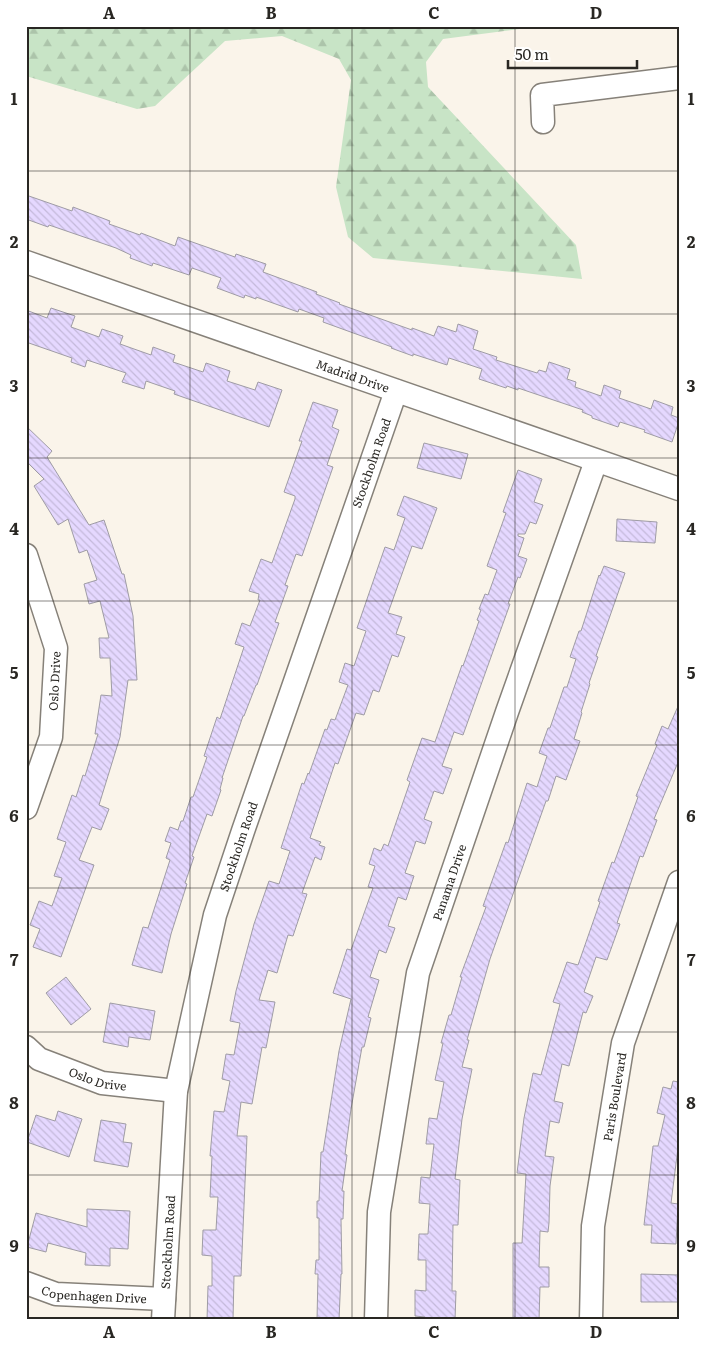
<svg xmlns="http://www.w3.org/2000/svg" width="705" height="1346" font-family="Literata,serif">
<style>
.forest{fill:url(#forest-firs)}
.building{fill:url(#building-back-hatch);stroke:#9f9ca5}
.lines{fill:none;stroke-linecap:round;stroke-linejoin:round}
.minor-casing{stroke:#868179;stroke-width:25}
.minor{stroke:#fff;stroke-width:22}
.grid{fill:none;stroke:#292723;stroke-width:1;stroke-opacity:0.55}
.labels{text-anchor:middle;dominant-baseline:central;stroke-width:4;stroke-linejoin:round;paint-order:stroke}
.street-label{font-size:12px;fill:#292723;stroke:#fff}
.neatline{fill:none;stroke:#292723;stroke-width:2}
.grid-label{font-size:16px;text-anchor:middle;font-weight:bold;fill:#292723}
</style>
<defs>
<pattern id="forest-firs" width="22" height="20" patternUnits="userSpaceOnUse" patternTransform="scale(1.25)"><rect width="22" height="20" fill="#c8e4c6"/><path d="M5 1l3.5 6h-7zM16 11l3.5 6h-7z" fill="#acc4aa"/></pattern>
<pattern id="building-back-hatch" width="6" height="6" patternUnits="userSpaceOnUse" patternTransform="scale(1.25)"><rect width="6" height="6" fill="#e5d8ff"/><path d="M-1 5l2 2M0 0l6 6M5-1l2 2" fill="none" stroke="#c4b9da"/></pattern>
</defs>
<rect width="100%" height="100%" fill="#faf4ea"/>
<path class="forest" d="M26,26H543L443,39L426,62L428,87L576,245L582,279L373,258L348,237L336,187L351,80L339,59L282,36L225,41L155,106L137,109L26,76Z"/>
<path class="building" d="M26,195L72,211L73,207L110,221L109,224L140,235L141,233L175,246L178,237L235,257L236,254L266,264L263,272L317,292L316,294L340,303L339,304L412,330V328L434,336L438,326L456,332L458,324L478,331L473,349L497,357L496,360L537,373L539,370L546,372L549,362L570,369L567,379L576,382L575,387L601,396L604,385L621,391L619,398L651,409L654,400L673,407L671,415L679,418V421L672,442L644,432L645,430L620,422L618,427L592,418V416L582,412L583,410L518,388V390L507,386L506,388L479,379L482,369L449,358L447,365L413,354V356L391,348L392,347L323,322L324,318L299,309L298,312L256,297V299L245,295L244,298L217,288L221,278L192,268L189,275L153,263L152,266L130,258L131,255L116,248L49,225L48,227L26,219Z
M51,308L75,316L71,327L99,337L102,329L123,336L120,344L151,355L153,347L175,355L173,362L203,372L206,363L230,371L227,381L255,390L258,382L282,390L269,427L174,394L175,391L146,381L144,389L122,382L126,373L87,360L85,367L71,362L72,358L26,342V310L47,318Z
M313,402L338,410L332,427L339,430L327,465L333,467L302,556L296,554L285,585L288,586L275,622L279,623L257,685H256L244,716H243L222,778H223L220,789L221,790L212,816L207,814L192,856L194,857L185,883L187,884L171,934L162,973L132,965L143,927L148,928L170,860L166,858L171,843L165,841L170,827L178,830L181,821H183L191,797H193L207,757L204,756L217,717L220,719L244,647L235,644L242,623L250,626L260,600H258L259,594L249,591L261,559L272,563L295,499V496L284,492L302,441H299Z
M26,426L52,451L47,457L89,525L104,520L122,574H124L133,616L137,680H128L120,737L99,805L109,809L101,830L92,827L79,860L94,865L61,957L33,947L40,929L30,925L39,901L52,906L62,878L54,876L66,842L57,839L72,795L76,797L83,775L85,776L98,734H95L101,695L112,696L110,658H100L99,638H109L100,601L89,604L84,584L97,580L87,550L79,553L68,519L58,525L34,486L44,479L26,461Z
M424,443L468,454L461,479L417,468Z
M518,470L542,479L534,502L543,505L536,524L530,522L525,534H518V536L524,538L518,556L527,559L520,578L518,577L508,604H510L463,735L454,732L442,766L452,769L443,794L434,791L424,819L432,822L425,844L416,841L405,873L414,876L406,900L398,897L388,926L395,928L386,953L379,950L370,977L379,980L368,1017L371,1018L364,1047H362L351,1109L345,1154L347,1155L342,1191H344L343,1219H341L342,1274H341L339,1320H317L318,1274H315L316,1260H319V1218H317V1201H319L321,1152H323L339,1051L351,999L333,993L347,949L351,950L373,888L368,887L375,866L369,864L374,848L381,851L384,844L388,846L410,782L407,780L422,738L435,742L462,665L463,666L479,621L477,620L481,610L479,609L485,594L488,595L497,570L487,566L506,513L503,512Z
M404,496L437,508L422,549L412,546L388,613L402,617L396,634L405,637L398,657L392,655L379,692L373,690L364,715L356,713L338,764L335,763L310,838L321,842L319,845L325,847L321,860L315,857L302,893L307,894L293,936L288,935L277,973L268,970L259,1000L275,1002L266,1048L262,1047L252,1104L241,1102L237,1136H247L241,1276H234L233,1320H207L208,1286H212V1256L202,1255L203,1230H216L218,1197H210L212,1156H210L214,1111L224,1112L230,1081L222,1079L226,1054L234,1055L240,1023L230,1021L236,991L254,924L269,881L279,884L290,851L281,848L302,783L304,784L308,773L309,774L325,729L327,730L331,719L335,720L348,685L339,682L345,663L354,666L366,631L357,628L385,547L394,550L405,518L397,515Z
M617,519L657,522L655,543L616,541Z
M604,566L625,573L596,656L598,657L589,683L590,684L581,712L582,713L574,739L580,741L566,780L556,776L548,801H546L490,959L467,1040H469L462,1067L472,1069L462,1119L455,1179L460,1180L458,1225H453L452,1291H456L455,1320H425V1317L415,1316V1290L426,1291V1260H418L419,1234H428L430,1204L419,1203L421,1177L430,1178L434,1144H426L429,1118L437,1119L444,1082L435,1080L443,1043H441L449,1015H451L462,977H460L486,907L483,906L506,842L508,843L527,783L537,787L547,756L539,753L548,728H550L564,687H567L576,659L570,657L579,631H581L599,575L600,576Z
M679,704V760L654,819L657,820L643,857L640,856L617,923L620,924L607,960L596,957L584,992L593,996L586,1013L583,1012L569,1066L562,1064L554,1101L563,1103L559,1123L550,1121L545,1156L554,1157L550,1186L549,1223L548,1232L540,1231L539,1267H549V1287H540L539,1320H513V1243H522L526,1174L517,1173L524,1118L533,1073L541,1075L560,1004L553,1002L567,962L578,965L600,902L598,901L612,862L614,863L638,797L636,796L657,745L655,744L662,726L668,729Z
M66,977L91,1009L71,1025L46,993Z
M110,1003L155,1011L150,1040L129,1037L128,1047L103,1042Z
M673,1081L679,1082V1140L671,1203L678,1204L676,1244L651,1243L652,1225H644L653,1146H658L665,1115L657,1113L663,1087L671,1089Z
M58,1111L82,1119L69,1157L27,1142L36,1115L55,1121Z
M101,1120L126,1124L123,1142L132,1143L128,1167L94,1161Z
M87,1209L130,1211L128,1249L110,1248V1266L85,1265L86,1253L48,1243L46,1252L27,1247L36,1213L87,1227Z
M641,1274L679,1275V1302H641Z"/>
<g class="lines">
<defs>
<g id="minor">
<path d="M543,122L542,95L679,78"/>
<path id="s1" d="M26,262L679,489"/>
<path d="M26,555L56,648L51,737L26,808"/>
<path id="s2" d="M26,1047L39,1059L102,1083L176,1091"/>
<path id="s3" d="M26,1283L56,1294L164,1299"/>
<path id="s4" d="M163,1320L176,1091L215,915L243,831L396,391"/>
<path id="s5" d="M376,1320L379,1212L418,973L507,712L596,461"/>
<path id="s6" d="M591,1320L593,1226L623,1043L679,882"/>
</g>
</defs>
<use href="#minor" class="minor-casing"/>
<use href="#minor" class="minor"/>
</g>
<path class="grid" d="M190,26V1320M352,26V1320M515,26V1320M26,171H679M26,314H679M26,458H679M26,601H679M26,745H679M26,888H679M26,1032H679M26,1175H679"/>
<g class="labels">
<g class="street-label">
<text stroke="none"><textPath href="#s1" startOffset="346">Madrid Drive</textPath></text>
<text stroke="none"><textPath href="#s4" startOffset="888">Stockholm Road</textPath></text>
<text transform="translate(54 681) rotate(-87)">Oslo Drive</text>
<text stroke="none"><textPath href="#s4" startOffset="482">Stockholm Road</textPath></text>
<text stroke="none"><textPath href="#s5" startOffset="446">Panama Drive</textPath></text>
<text stroke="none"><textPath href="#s2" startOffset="80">Oslo Drive</textPath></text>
<text stroke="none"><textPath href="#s6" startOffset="225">Paris Boulevard</textPath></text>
<text stroke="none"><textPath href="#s4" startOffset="78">Stockholm Road</textPath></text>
<text stroke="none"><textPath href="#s3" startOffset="70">Copenhagen Drive</textPath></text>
</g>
</g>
<rect width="705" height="1346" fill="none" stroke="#ffffff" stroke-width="55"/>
<path d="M508 60v8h129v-8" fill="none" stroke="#292723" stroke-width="2.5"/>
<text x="515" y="60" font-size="15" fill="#292723" stroke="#ffffff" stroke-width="4" paint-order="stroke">50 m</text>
<rect x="28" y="28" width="650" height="1290" class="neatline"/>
<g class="grid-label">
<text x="109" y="19">A</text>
<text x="271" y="19">B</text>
<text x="434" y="19">C</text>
<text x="596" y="19">D</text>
<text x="14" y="105">1</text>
<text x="691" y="105">1</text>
<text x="14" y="248">2</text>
<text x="691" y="248">2</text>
<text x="14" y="392">3</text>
<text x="691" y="392">3</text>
<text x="14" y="535">4</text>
<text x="691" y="535">4</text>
<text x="14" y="679">5</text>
<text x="691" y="679">5</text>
<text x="14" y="822">6</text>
<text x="691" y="822">6</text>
<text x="14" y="966">7</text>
<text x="691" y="966">7</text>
<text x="14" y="1109">8</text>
<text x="691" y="1109">8</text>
<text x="14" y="1252">9</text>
<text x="691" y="1252">9</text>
<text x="109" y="1338">A</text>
<text x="271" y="1338">B</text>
<text x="434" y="1338">C</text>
<text x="596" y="1338">D</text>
</g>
</svg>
